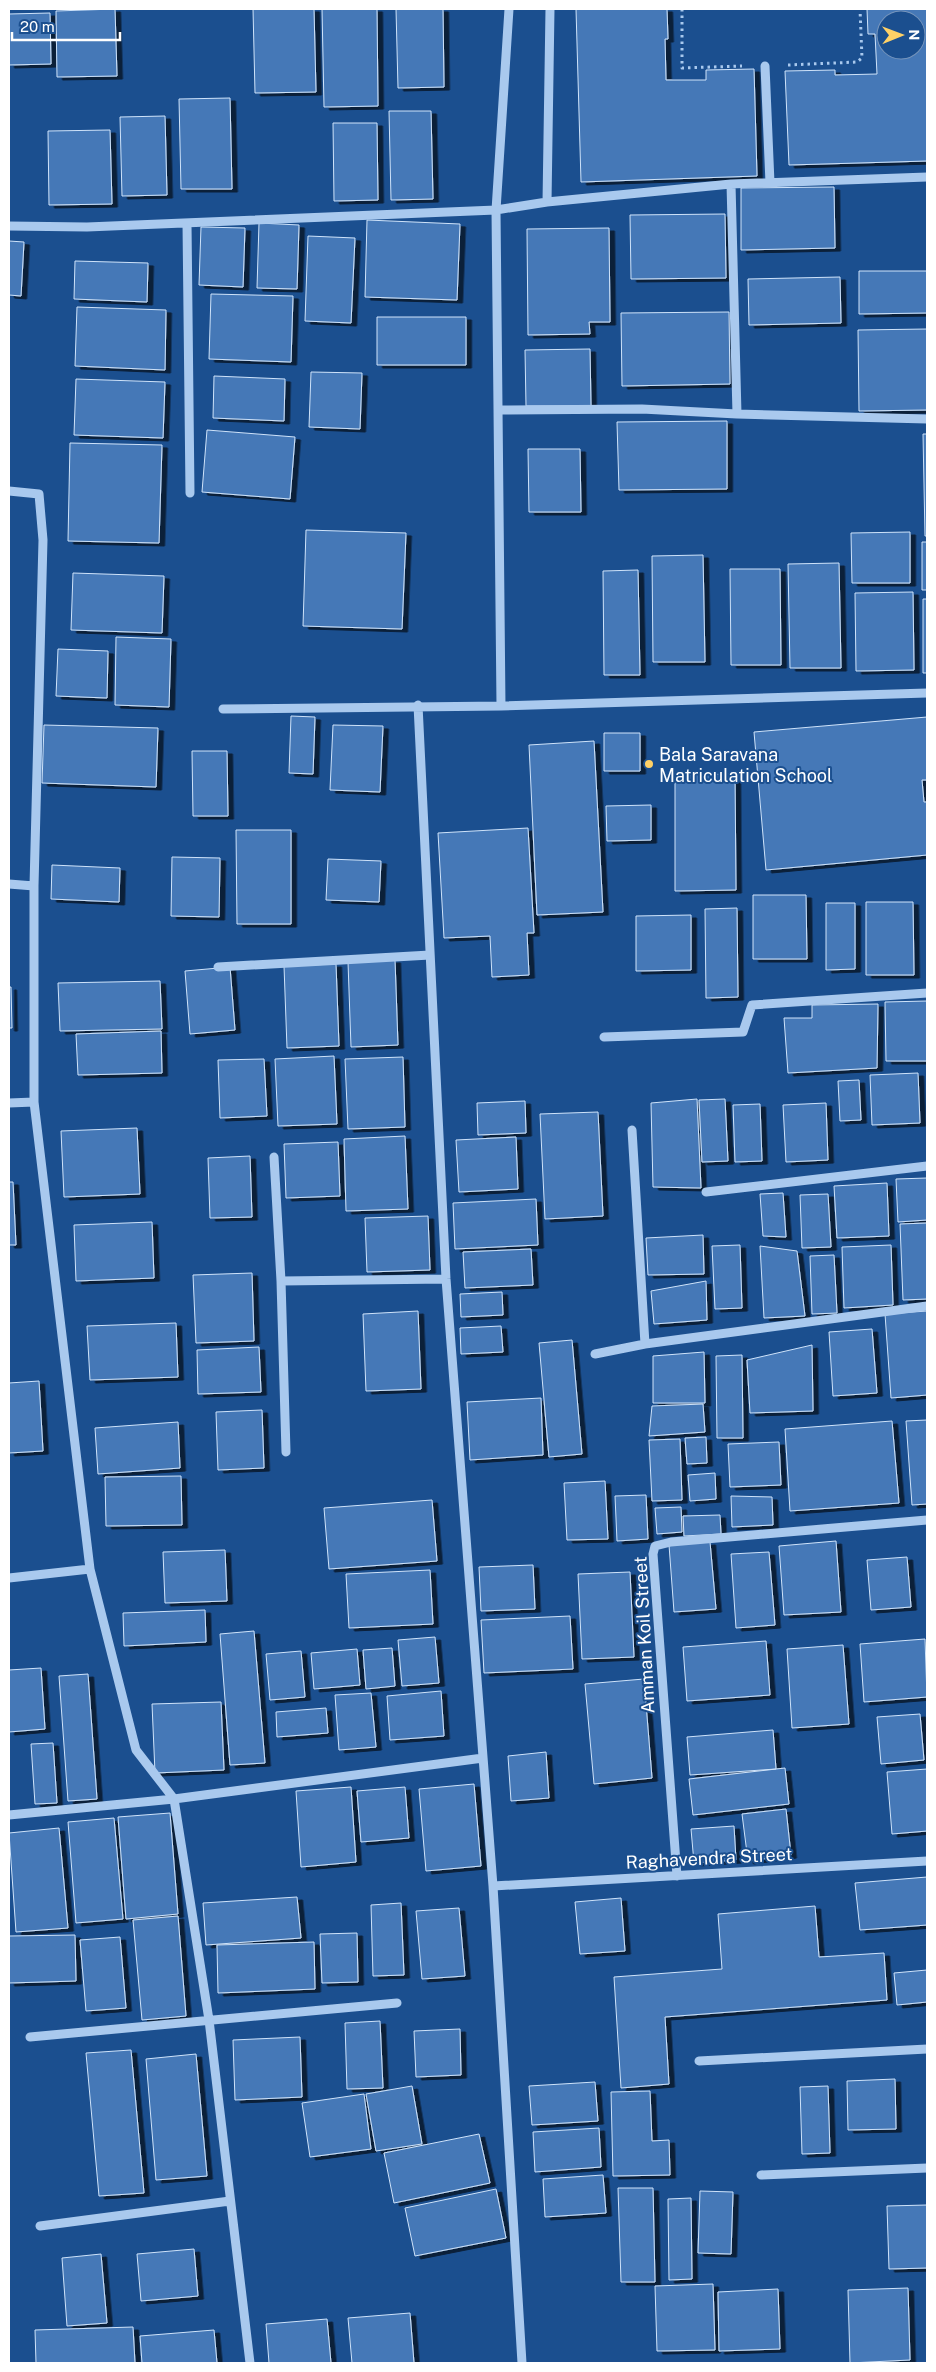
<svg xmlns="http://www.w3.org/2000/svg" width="936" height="2372" font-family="'Public Sans',sans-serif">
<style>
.building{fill:#4478b7;stroke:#cfe3fa;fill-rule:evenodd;filter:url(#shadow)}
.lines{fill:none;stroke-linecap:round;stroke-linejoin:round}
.path{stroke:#a9c9ee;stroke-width:3;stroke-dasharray:2.5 4;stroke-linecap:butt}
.minor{stroke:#a9c9ee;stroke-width:9}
.poi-dot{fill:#ffd166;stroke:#1b4f8f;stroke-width:2}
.labels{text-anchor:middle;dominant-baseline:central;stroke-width:4;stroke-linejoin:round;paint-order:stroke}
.poi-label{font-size:18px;fill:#fff;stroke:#1b4f8f;text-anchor:start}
.street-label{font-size:18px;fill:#fff;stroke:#1b4f8f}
</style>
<defs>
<filter id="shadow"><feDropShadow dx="5.5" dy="3" stdDeviation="0" flood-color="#0009"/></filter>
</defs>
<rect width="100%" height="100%" fill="#1b4f8f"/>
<path class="building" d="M115,9L117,76L57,77L56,11Z
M253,9H314L316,92L255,93Z
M322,9H377L378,106L324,107Z
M396,9H443L444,87L398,88Z
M576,9H667L668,39H665L666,80H706V70L754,69L757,176L581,182Z
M867,9H927V161L789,165L785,71L835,70V75L877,74L875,34H868ZM886,20H916V50H886Z
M50,13L51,64L9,65V14Z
M230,98L232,189H181L179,99Z
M389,111H431L433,199L391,200Z
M165,116L167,195L122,196L120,117Z
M333,123H377L378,200L334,201Z
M110,130L112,204L49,205L48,131Z
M834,187L835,248L741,250V188Z
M725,214L726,278L631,279L630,215Z
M367,220L460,224L457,300L365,297Z
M259,223L299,225L297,289L257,288Z
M201,227L245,228L243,287L199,285Z
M609,228L610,322H589L590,334L528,335L527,229Z
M308,236L355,238L351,323L305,321Z
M9,241L24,242L21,296L9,295Z
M75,261L148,263L147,302L74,299Z
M859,271H927V313L859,314Z
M840,277L841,323L749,325L748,279Z
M211,294L293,296L291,362L209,359Z
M77,307L166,310L165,370L75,366Z
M729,312L730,384L622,386L621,313Z
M377,317H466V365H377Z
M927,329V410L859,411L858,330Z
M590,349L591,406H526L525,350Z
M311,372L362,373L360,429L309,427Z
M214,376L285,379L284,421L213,418Z
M76,379L165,382L163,438L74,435Z
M727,421V489L619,490L617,422Z
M207,430L295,437L290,499L202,492Z
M923,434H927V536H925Z
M70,443L162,445L159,543L68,541Z
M528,449H580L581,512H529Z
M306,530L406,533L402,629L303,626Z
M910,532V583H852L851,533Z
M922,542H927V590H922Z
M703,555L705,662H653L652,556Z
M839,563L841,668H790L788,564Z
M730,569H780L781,665H731Z
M638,570L640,675H604L603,571Z
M73,573L164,576L162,633L71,630Z
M913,592L914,670L856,671L855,593Z
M923,599H927V673H923Z
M116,637L171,639L169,707L115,705Z
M58,649L108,651L107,698L56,696Z
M291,716L315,717L313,774L289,773Z
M927,717V780H922L924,802H927V855L766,870L754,732Z
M44,725L158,728L156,787L42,783Z
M333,725L383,726L380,792L330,790Z
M604,733H640V771H604Z
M594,741L603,912L537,915L529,745Z
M192,751H227L228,816H193Z
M735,774L736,890L675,891V775Z
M651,805V840L607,841L606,806Z
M528,828L534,933H527L529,975L492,977L490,936L444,938L438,833Z
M236,830H291V924H237Z
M172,857L220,858L219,917L171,916Z
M328,859L381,861L379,902L326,900Z
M52,865L120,868L119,902L51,899Z
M753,895H806L807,959H753Z
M866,902H913L914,975H866Z
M826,903H855V969L826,970Z
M737,908L738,997L706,998L705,909Z
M691,915V970L636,971V916Z
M395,960L398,1045L351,1047L348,962Z
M336,964L339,1046L287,1048L284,966Z
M230,967L235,1030L190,1034L185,971Z
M160,981L162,1029L60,1031L58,983Z
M9,987H11L12,1028H9Z
M927,1001V1061H886L885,1002Z
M878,1004L877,1068L788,1073L784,1018H812V1005Z
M161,1031L162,1073L78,1075L76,1034Z
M334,1056L337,1124L278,1126L275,1059Z
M403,1057L405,1127L348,1129L345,1059Z
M264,1059L267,1116L220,1118L218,1060Z
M918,1073L920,1123L872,1125L870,1075Z
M859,1080L861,1120L840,1121L838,1081Z
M697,1099L701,1188L653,1187L651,1103Z
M725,1099L728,1161L702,1162L699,1100Z
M525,1101L526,1133L478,1135L477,1103Z
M826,1103L828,1160L786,1162L783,1105Z
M760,1104L762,1161L735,1162L733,1105Z
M598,1112L603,1216L545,1219L540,1114Z
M137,1128L140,1194L64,1197L61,1131Z
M405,1136L408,1209L346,1211L344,1139Z
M516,1137L518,1189L459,1192L456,1140Z
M338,1142L340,1196L286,1198L284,1144Z
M250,1156L252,1217L210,1218L208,1158Z
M927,1178V1220L898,1222L896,1179Z
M9,1182H13L16,1245H9Z
M887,1183L889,1236L837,1238L834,1186Z
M783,1193L786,1237L763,1236L760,1194Z
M828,1194L831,1247L802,1248L800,1195Z
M536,1199L538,1245L455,1249L453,1203Z
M428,1216L430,1270L367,1272L365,1218Z
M152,1222L154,1278L76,1281L74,1225Z
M927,1223V1299L903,1300L900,1224Z
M703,1235L704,1274L648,1275L646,1238Z
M740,1245L742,1308L715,1309L712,1246Z
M891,1245L893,1305L844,1308L842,1247Z
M760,1246L797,1251L805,1316L764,1318Z
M531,1249L533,1285L465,1288L463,1252Z
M834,1255L837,1313L812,1314L810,1256Z
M252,1273L254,1341L196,1343L193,1275Z
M706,1281L707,1320L654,1324L651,1291Z
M502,1292L503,1315L461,1317L460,1294Z
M418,1311L421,1389L366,1391L363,1314Z
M927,1311V1395L891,1398L885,1314Z
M176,1323L178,1377L90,1380L87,1326Z
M501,1326L503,1352L461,1354L460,1328Z
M872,1329L877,1393L833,1396L829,1332Z
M572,1340L582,1454L549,1457L539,1343Z
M812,1345L813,1411L750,1413L747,1360Z
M259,1347L261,1392L198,1394L197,1350Z
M704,1352L705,1403H653V1356Z
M742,1355L743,1438H717L716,1356Z
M39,1381L43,1451L9,1453V1383Z
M541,1398L543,1455L470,1460L467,1402Z
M703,1404L705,1432L649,1436L652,1406Z
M262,1410L264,1468L218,1470L216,1412Z
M927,1420V1504L912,1505L906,1421Z
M892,1421L899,1503L790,1511L785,1429Z
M178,1422L180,1468L98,1474L95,1428Z
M706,1437L707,1463L687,1464L685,1438Z
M680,1439L682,1500L652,1501L649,1440Z
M779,1442L781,1485L730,1487L728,1444Z
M715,1473L716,1499L690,1501L688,1475Z
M181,1476L182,1525L106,1526L105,1477Z
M605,1481L608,1539L567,1540L564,1483Z
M646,1495L648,1539L617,1541L615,1496Z
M731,1496L772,1497L773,1525L732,1527Z
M432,1500L437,1561L329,1569L324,1508Z
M681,1507L682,1532L657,1534L655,1508Z
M720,1515L721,1534L684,1536L683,1516Z
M836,1541L841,1612L784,1615L779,1546Z
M710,1542L716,1609L674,1612L669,1545Z
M225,1550L227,1601L165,1603L163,1552Z
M769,1552L775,1625L736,1628L731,1554Z
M907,1557L911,1607L871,1610L867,1560Z
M533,1565L535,1609L481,1611L479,1567Z
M430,1570L433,1624L349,1628L346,1574Z
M630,1572L634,1657L582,1659L578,1574Z
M205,1610L206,1642L124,1646L123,1613Z
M570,1616L573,1669L484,1673L481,1620Z
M254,1631L265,1763L230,1765L220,1634Z
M435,1637L439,1683L402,1686L398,1640Z
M925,1639L927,1697L864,1702L860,1644Z
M766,1641L770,1695L687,1701L683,1647Z
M843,1645L849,1724L792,1728L787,1649Z
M392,1648L395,1686L366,1689L363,1650Z
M357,1649L360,1685L314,1689L311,1653Z
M301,1651L305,1697L270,1700L266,1654Z
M41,1668L45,1729L9,1732V1670Z
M88,1674L97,1799L68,1801L59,1676Z
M644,1679L652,1778L594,1784L585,1684Z
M441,1691L444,1736L390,1740L387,1696Z
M371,1693L376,1747L339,1750L335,1695Z
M221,1702L224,1770L155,1773L152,1704Z
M326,1708L328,1733L277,1737L276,1712Z
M920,1714L924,1760L881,1764L877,1717Z
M773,1730L776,1769L690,1775L687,1737Z
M53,1743L57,1803L35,1804L31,1744Z
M546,1752L549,1798L511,1801L508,1756Z
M785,1768L789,1804L693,1815L689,1779Z
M927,1769V1831L892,1834L887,1772Z
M474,1784L481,1866L426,1871L419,1789Z
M351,1787L356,1862L301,1867L296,1791Z
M405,1787L409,1838L361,1842L357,1791Z
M786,1809L791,1855L748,1861L742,1814Z
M170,1813L178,1914L126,1919L118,1817Z
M114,1818L123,1919L76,1923L68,1822Z
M734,1826L736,1860L694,1863L691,1829Z
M59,1828L68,1928L16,1932L9,1833Z
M927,1877V1925L860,1930L855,1883Z
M297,1897L301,1938L206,1945L203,1903Z
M621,1898L625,1951L580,1954L575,1902Z
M401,1903L404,1975L373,1976L371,1905Z
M815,1906L819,1957L884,1953L887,2000L665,2017L669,2084L621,2088L614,1977L722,1969L718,1914Z
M459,1908L465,1976L422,1979L416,1911Z
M178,1916L186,2016L142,2020L133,1920Z
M357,1933L358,1982L322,1983L320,1934Z
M75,1935L76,1981L9,1983V1936Z
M120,1937L126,2008L86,2011L80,1940Z
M314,1942L315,1989L218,1993L217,1945Z
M927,1970V2002L897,2005L894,1973Z
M380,2021L383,2088L347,2089L345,2023Z
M460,2029L461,2075L416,2077L414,2031Z
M300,2037L302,2097L235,2100L233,2040Z
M131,2050L144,2193L99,2196L86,2053Z
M196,2054L207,2176L156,2180L146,2059Z
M895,2079L896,2129L848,2130L847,2081Z
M595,2082L598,2121L532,2125L529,2086Z
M412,2086L422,2144L376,2151L366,2094Z
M828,2086L830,2153L802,2154L800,2087Z
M650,2091L652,2141L669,2140L670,2175L613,2176L611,2092Z
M364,2094L371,2149L310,2157L302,2103Z
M599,2128L601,2167L535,2172L533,2132Z
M479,2134L490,2183L394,2203L384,2153Z
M603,2175L606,2213L545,2217L543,2179Z
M618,2188H653L655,2282H621Z
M496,2189L506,2238L415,2256L405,2208Z
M700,2191L733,2192L731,2254L698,2253Z
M691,2198L692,2279L669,2280L668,2199Z
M927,2205V2268L889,2269L887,2206Z
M194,2249L198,2296L141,2301L137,2254Z
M101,2254L107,2323L67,2326L62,2258Z
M713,2284L715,2350L657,2351L655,2286Z
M908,2288L910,2360L850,2363L848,2290Z
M778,2289L780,2349L719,2351L718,2292Z
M410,2313L414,2363H352L348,2318Z
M327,2319L331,2363H269L266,2324Z
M133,2327L135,2363H36L35,2330Z
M214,2330L217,2363H142L140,2336Z"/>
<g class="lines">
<path class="path" d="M682,9V68L742,66
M788,65L857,62L862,58L860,9"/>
<path class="minor" d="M765,66L770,183
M731,184L737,414
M547,202L550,9
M187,223L190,493
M9,226L87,227L496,210L547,202L731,184L927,177
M498,410L642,409L737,414L927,419
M9,491L39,494L43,540L34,886V1102L90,1569L136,1750L174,1799L209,2020L250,2363
M418,705L446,1279L493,1886L522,2363
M501,706L496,210L509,9
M223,709L501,706L927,693
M9,884L34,886
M218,967L430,955
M604,1037L743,1032L752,1005L927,993
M9,1103L34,1102
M632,1130L645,1344
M274,1157L281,1281L446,1279
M706,1192L927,1166
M281,1281L286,1452
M595,1354L645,1344L927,1306
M9,1578L90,1569
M9,1815L174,1799L483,1758
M677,1876L653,1554L655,1546L671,1542L927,1520
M493,1886L927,1861
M30,2037L397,2003
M699,2061L927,2049
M761,2175L927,2168
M40,2226L230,2201"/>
</g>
<circle class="poi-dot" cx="649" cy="764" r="5"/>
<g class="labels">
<g class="poi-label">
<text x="659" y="754">Bala Saravana<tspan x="659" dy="21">Matriculation School</tspan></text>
</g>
<g class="street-label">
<text transform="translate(644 1635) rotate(-93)">Amman Koil Street</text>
<text transform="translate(709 1858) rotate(-3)">Raghavendra Street</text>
</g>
</g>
<rect width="936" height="2372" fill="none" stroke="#ffffff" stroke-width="20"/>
<g transform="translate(901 35) rotate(89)"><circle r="24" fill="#1b4f8f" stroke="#7695bc"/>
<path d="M0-4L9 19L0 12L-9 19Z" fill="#ffd166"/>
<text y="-8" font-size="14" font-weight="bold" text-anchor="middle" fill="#ffffff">N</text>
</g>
<path d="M12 32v8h108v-8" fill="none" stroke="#ffffff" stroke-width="2.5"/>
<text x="20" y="32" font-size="15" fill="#ffffff" stroke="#1b4f8f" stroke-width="4" paint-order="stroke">20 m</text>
</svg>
